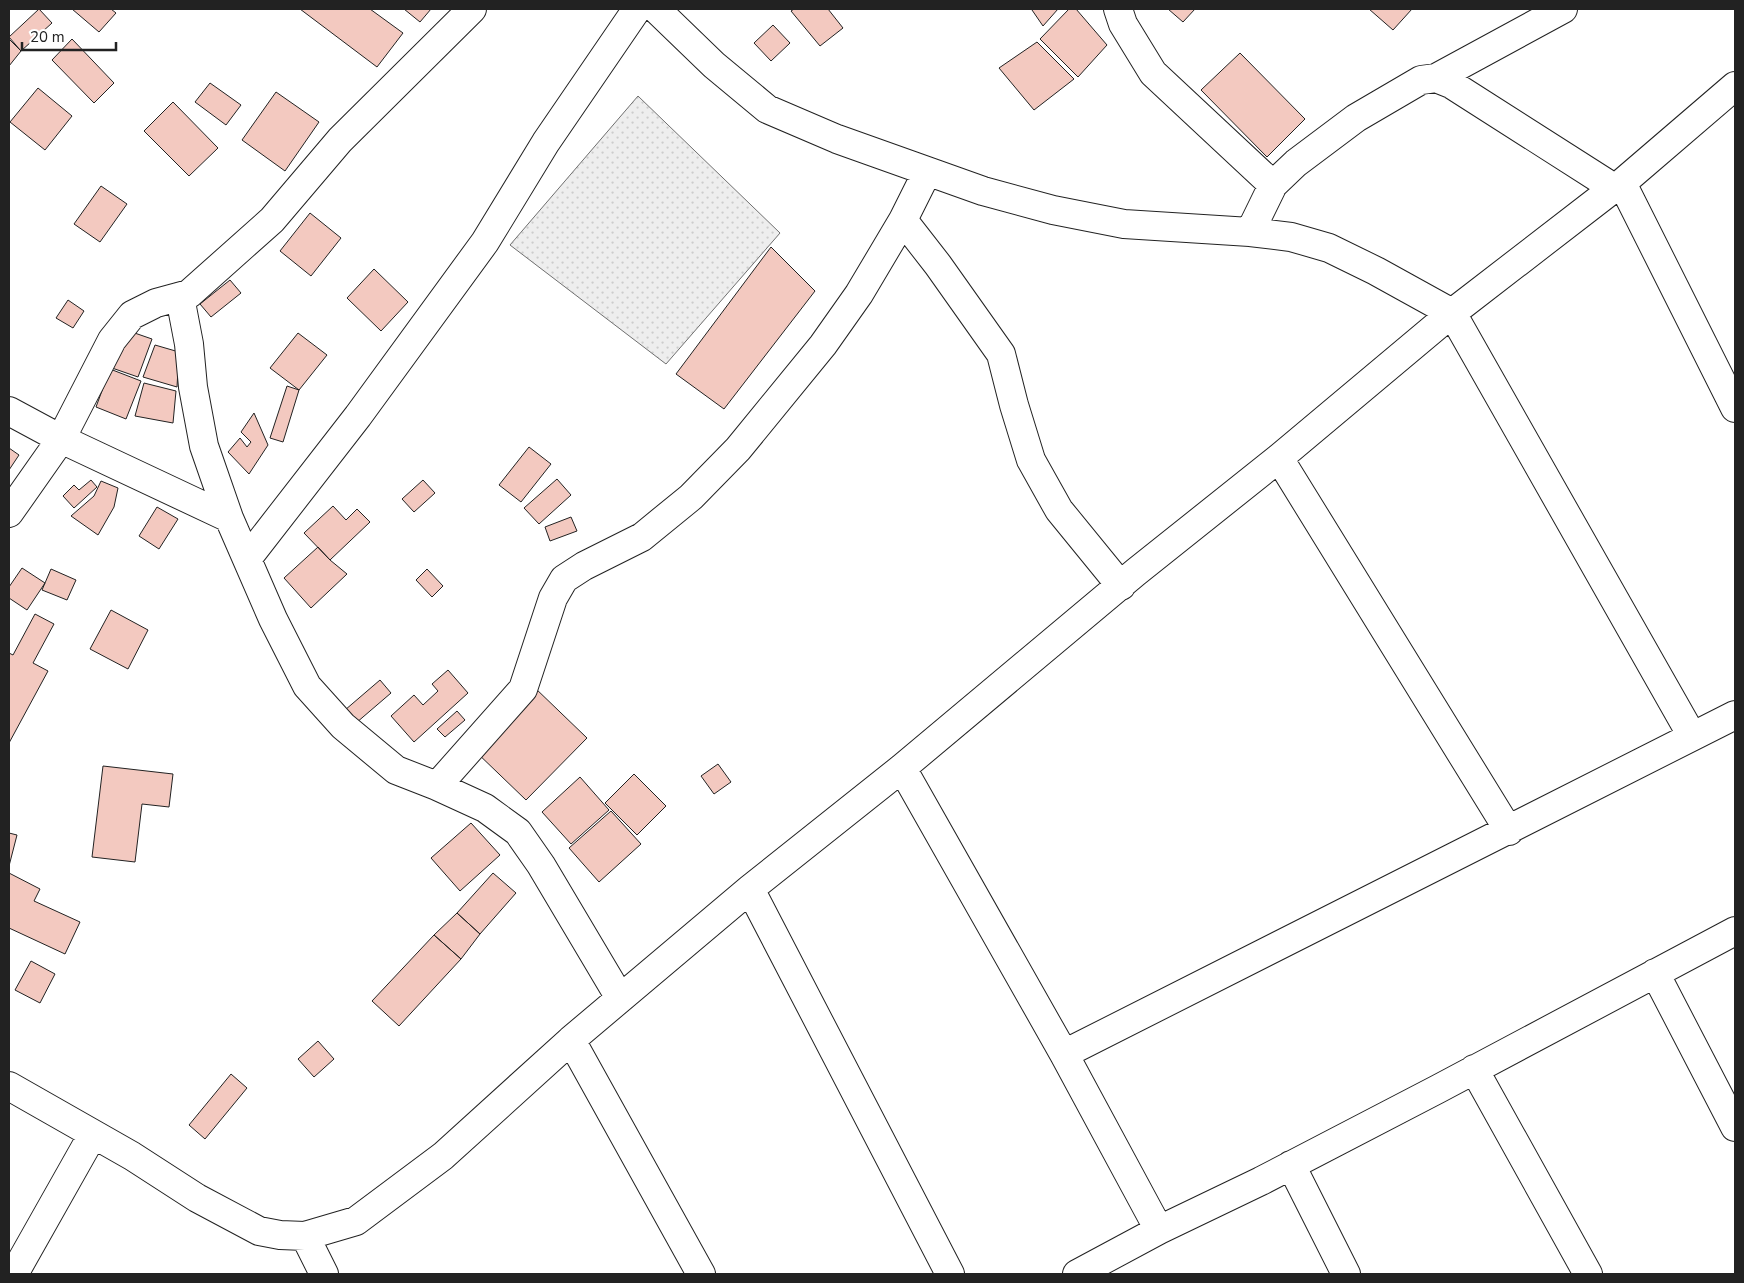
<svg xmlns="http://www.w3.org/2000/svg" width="1744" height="1283" font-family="'Nunito Sans',sans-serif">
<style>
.grass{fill:url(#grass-dots);stroke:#6f6f6f}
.building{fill:#f3c9c0;stroke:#222}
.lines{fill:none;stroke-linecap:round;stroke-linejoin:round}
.minor-casing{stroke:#222;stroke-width:30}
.minor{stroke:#fff;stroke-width:28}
</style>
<defs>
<pattern id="grass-dots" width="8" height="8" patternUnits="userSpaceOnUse" patternTransform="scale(1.25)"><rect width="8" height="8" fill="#eee"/><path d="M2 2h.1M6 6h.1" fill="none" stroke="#ccc" stroke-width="1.8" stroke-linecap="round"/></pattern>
</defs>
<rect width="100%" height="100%" fill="#fff"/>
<path class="grass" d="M638,96L780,233L666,364L510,245Z"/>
<path class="building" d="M39,9L52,23L21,51L9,37Z
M72,9H111L116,13L99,32Z
M300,9H370L403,33L377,67Z
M404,9H431L420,22Z
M794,9H828L843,28L820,46L791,11Z
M1033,9H1058L1043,26L1032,10Z
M1069,9H1076L1107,45L1078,77L1040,39Z
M1168,9H1195L1183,22Z
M1369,9H1412L1393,30Z
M773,25L790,43L771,61L754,43Z
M9,39L21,51L9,66Z
M72,39L114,83L94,103L52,60Z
M1037,42L1074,79L1034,110L999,68Z
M1240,53L1305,119L1267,157L1201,90Z
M210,83L241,105L226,125L195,102Z
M38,88L72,116L45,150L10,122Z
M276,92L319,122L285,171L242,140Z
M173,102L218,148L189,176L144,131Z
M101,186L127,204L100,242L74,224Z
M310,213L341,238L311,276L280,251Z
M771,247L815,291L724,409L676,374Z
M374,269L408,302L381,331L347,298Z
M230,280L241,293L211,317L200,304Z
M68,300L84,311L73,328L56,318Z
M126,330L152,339L138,377L112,368Z
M298,333L327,355L299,390L270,368Z
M155,345L179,352L177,387L143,377Z
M110,369L141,381L126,419L96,407Z
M144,383L176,391L173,423L135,416Z
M287,386L299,390L283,442L270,438Z
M254,413L268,445L249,474L228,452L240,438L247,447L251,442L241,432Z
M529,447L551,464L521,502L499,485Z
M9,448L19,455L9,470Z
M557,479L571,495L539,524L524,508Z
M91,480L97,487L74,508L63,496L74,485L79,490Z
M423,480L435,493L414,512L402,499Z
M101,481L118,488L114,507L98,535L71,516L94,496Z
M333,506L346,520L357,509L370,522L330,560L304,533Z
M157,507L178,519L159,549L139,536Z
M571,517L577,531L550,541L545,527Z
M318,547L330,560L347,574L311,608L284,578Z
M22,568L45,583L27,610L9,598V587Z
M51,569L76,580L67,600L42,590Z
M427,569L443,586L432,597L416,580Z
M111,610L148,630L128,669L90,649Z
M35,614L54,624L33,663L48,671L9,743V653L13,655Z
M448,670L468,693L414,742L391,716L414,695L423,705L438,691L432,684Z
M380,680L391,693L356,723L345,710Z
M533,686L587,738L526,800L473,749Z
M457,711L465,720L445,737L437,729Z
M718,764L731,782L714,794L701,776Z
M103,766L173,774L169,807L142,804L135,862L92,857Z
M634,774L666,806L637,835L605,803Z
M580,777L609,810L571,844L542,812Z
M611,811L641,844L599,882L569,848Z
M471,823L500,855L460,891L431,858Z
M9,833L17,835L9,866Z
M9,873L40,889L34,901L80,922L65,954L9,928Z
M493,873L516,893L480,934L457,913Z
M457,913L480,934L461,959L434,935Z
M434,935L461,959L399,1026L372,1001Z
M31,961L55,974L40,1003L15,990Z
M318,1041L334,1059L314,1077L298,1059Z
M231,1074L247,1088L205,1139L189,1125Z"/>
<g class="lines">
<defs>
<path id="minor" d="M656,9L714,65L767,109L837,139L983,191L1053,210L1124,224L1250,232L1291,237L1329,248L1376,271L1452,313L1692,736
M1118,9L1123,24L1153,73L1273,185
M1436,78L1563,9
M1622,183L1735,408
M903,220L938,265L1001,354L1014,405L1031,460L1059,510L1121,586
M1250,232L1273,185L1296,163L1356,118L1421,80L1436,78L1451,84L1614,188
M180,297L189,344L193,387L204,446L229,518L273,619L307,686L343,726L396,770L437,786L485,808L518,832L541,865L620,998
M9,411L61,439L229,518
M1279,458L1509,831
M9,513L61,439L112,340L132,315L156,303L189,294L272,220L340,140L472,9
M247,559L358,416L485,242L546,142L637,9
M902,768L1064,1054L1159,1230
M437,786L523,689L553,598L564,579L584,566L642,537L691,497L738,449L823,345L859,294L903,220L927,172
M750,889L950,1274
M1655,973L1735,1127
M571,1040L701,1274
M1064,1054L1735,715
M1474,1069L1588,1274
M9,1086L132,1156L197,1198L259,1231L280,1235L305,1236L356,1221L443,1156L571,1040L750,889L902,768L1136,572L1279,458L1452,313L1614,188L1622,183L1735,86
M1291,1165L1346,1274
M305,1236L324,1274
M14,1274L93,1134
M1077,1274L1159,1230L1261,1181L1438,1089L1735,931"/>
</defs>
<use href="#minor" class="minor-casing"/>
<use href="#minor" class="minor"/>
</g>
<rect width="1744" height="1283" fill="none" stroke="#222222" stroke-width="20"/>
<path d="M22 42v8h94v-8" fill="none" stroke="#222222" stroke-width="2.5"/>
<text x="30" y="42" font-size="15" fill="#222222" stroke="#ffffff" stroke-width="4" paint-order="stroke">20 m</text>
</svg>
